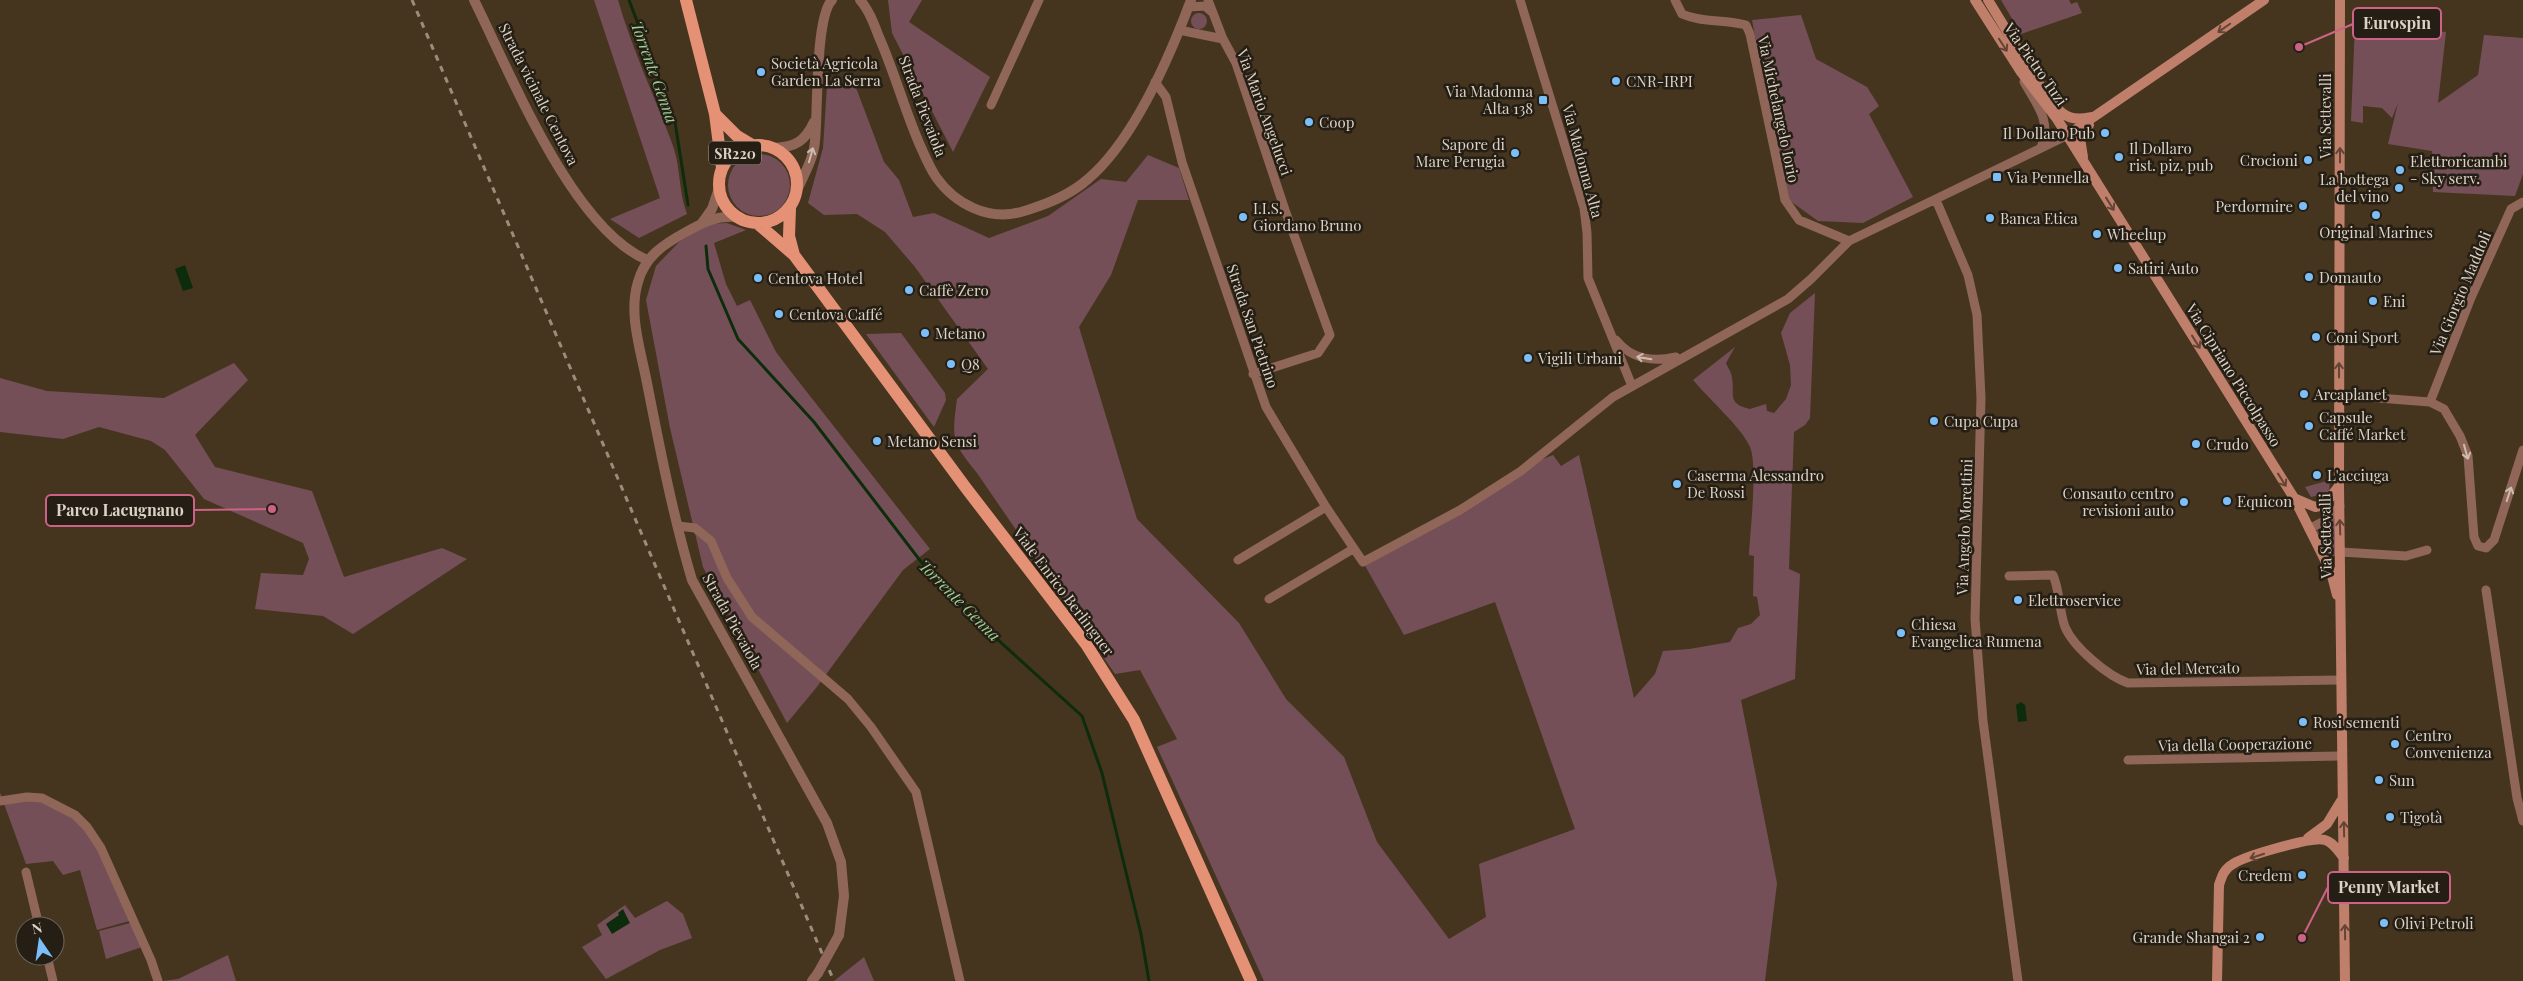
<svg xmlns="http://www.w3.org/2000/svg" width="2523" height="981" font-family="'Playfair Display',serif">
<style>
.green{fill:#754f58}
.water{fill:#0d2c0b}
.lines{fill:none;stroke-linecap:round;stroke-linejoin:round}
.stream{stroke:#0d2c0b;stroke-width:3}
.minor{stroke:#906659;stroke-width:9}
.tertiary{stroke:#906659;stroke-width:10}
.secondary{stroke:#c07f6a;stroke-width:10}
.primary{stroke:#e59176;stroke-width:12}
.rail{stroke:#9a8d7c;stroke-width:3;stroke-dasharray:6 6;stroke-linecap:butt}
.tertiary-bridge{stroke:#906659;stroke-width:10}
.oneway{stroke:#634536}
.oneway2{stroke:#cdbcaf}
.poi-dot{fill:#7bbef8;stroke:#251e14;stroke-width:2}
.labels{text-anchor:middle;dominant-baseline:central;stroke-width:5;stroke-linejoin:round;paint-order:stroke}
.shield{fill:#251e14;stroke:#a59c90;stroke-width:1}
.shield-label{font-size:14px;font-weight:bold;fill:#dcd2c5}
.poi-label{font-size:15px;fill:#dcd2c5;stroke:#251e14;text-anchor:start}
.street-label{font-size:15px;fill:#dcd2c5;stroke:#251e14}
.water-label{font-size:16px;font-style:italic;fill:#9cd196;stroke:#251e14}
.leader{fill:none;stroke:#cc6285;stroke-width:2}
.callout-dot{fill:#cc6285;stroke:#251e14;stroke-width:2}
.callout{fill:#251e14;stroke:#cc6285;stroke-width:2}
.callout-label{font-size:16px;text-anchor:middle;font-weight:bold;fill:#dcd2c5}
</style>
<rect width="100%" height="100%" fill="#45351f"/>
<path class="green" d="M594,0H618C632,49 654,95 672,143C681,166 678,191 687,214L639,238L610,219L660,198Z
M888,0H922L909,22L990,77L953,152L892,33Z
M2001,0H2069L2071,4L2077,2L2082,13L2021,34Z
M1191 21a8 8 0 1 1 16 0a8 8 0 1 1-16 0Z
M1801,15L1816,59L1867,87L1879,106L1869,114L1913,197L1863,223L1818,221L1789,200L1785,188L1752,20Z
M2355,24L2446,32L2438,103L2478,75L2484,35L2523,38V174L2515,196L2433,192L2432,151L2388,144L2398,103L2392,118L2382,108L2363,106V123L2351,121Z
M855,85L884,162L899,180L913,217L934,213L989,238L1048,216L1101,179L1126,182L1148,155L1179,168L1189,200H1138L1111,275L1079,327L1137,519L1239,623L1286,699L1344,757L1377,842L1449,939L1486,917L1479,864L1575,829L1495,602L1404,635L1363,562L1460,510L1530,464L1553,455L1561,466L1579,455L1634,698L1655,674L1663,651L1689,649L1730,642L1738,628L1751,624L1760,615L1757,597L1753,596L1754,556L1749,555C1750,532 1758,466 1750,447C1743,429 1707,397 1693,380L1735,347L1726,363C1728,368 1732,373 1732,378C1735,393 1726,404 1750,409L1766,404L1767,411L1774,413L1786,399L1791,385L1790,365L1781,333L1790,313L1815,293L1810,418L1805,425L1794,432L1789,569L1800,574L1795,679L1741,700L1777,883L1765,981H1264L1157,747L1177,739L1140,670L1115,674L977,473C951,441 952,438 957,399L988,369L915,267L885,232L857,214L824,215L808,203L823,148L827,86Z
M728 185a31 31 0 1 1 62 0a31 31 0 1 1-62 0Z
M727,223L746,230L714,243L726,284L737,306L750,300L776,352L792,373L930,549L903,570L816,688L787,723L703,567L670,428L646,300L656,266L680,241L709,224Z
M901,333L945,393L946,400L934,427L866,334Z
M234,363L248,380L195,435L215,467L312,491L344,577L442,548L467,559L353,634L323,616L255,609L261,573L303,575L309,559L303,543L204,499L165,450L151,441L99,427L63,439L0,432V378L47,391L164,398Z
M2330,480L2329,493L2311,497L2305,487Z
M2336,515L2337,556H2331L2316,531L2324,528Z
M0,793L4,801L42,798L87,827L133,920L97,930L80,870L63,875L53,861L26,864L3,801H0Z
M667,901L683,914L692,938L660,950L606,979L582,947L602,935L597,925L625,905L635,918Z
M134,922L145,946L106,959L99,931Z
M228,955L236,981H163L178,979Z
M864,957L874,981H834Z"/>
<path class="water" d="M185,265L193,288L183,291L175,269Z
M2021,702L2025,705L2027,721L2018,722L2016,705Z
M623,909L630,923L612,934L606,924L619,915L618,913Z"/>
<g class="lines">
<path class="stream" d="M629,0L675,122L688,205
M706,246L708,269L738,339L814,422L922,563L976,620L1082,716L1102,773L1141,934L1149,981"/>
<path class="minor" d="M1520,0L1584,208L1587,233L1588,278L1632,386
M1675,0L1682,14C1702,23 1724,19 1746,25L1750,34L1785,200L1799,220L1849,241
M1188,7L1205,6L1212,12
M1179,30L1223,39L1208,0
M1223,39L1236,63L1285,210L1330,335L1318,353L1253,374
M1155,82L1166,97L1182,162L1266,407L1326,507L1363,562L1460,510L1521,471L1613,397L1788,299L1811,279L1849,241L2066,136
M2024,82C2037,105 2052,121 2041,148
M991,105L1039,0
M1936,200L1968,275L1977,315L1981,398L1975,619L1983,721L2018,981
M1616,340C1632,360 1653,362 1676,357
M2339,395L2430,402L2444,409L2460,436L2468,456L2474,537L2478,546L2486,548L2494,540L2523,450
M2430,402L2470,300L2511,209L2523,202
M678,526L695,528L711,541L727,578L752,617L848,699L871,727L916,792L960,981
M2309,529L2326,520L2340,506
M2341,552L2406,556L2427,550
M1238,560L1326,507
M2009,576L2053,575C2060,591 2059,611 2065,627C2074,648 2108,676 2128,683L2341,680
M2486,590L2517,798L2523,821
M1269,599L1353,549
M2128,760L2341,756
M0,801L27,797L42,798L75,815L87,827L101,848L151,960L158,981
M26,872L39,926
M47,956L53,981"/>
<path class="tertiary" d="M474,0C510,72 571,227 647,260
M860,0C869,10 874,24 879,37C894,71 904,108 919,143C924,154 929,167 936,177C955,204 988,221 1021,212C1045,205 1069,196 1088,179C1134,140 1170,56 1191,0
M774,148C796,147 805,141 814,122
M798,188C805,173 814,157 815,141C818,114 815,17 832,0
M736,217C717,215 702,223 686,232C664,244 645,256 638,282C628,314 641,351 647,383C660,449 673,516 692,580L827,823L841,862L844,896L839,935
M702,223L712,209L719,188
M812,981L818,973"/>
<path class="secondary" d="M1975,0L2021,72L2057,119L2294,498L2331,572L2337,595
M1988,0L2055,110
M2340,0L2339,486L2345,981
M2054,105C2065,118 2074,121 2091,117
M2066,136L2264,0
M2083,157L2080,138L2089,125
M2294,498L2315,507L2324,505L2339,486
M2308,838L2327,824L2341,801
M2217,981L2219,885C2222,876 2224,869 2233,864C2245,856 2313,836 2325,840C2333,842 2339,852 2344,858"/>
<path class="primary" d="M686,0L715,114L722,168
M716,115L737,136L752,145
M719 184a39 39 0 1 1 78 0a39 39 0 1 1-78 0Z
M790,208L789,236L794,255
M758,224L794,255L966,488L1086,644L1134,720L1251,981"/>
<path class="rail" d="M412,0L834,981"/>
<path class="tertiary-bridge" d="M818,973L839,935"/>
</g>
<defs><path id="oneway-shaft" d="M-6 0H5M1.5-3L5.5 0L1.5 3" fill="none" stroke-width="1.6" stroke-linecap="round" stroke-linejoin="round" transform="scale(1.25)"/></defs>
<g class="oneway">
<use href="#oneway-shaft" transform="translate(2224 28) rotate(145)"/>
<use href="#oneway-shaft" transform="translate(2003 45) rotate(57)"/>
<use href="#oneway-shaft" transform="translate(2340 155) rotate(-90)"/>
<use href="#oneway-shaft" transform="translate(2110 204) rotate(58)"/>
<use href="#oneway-shaft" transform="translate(2196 342) rotate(58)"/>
<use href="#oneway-shaft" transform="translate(2339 370) rotate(-90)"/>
<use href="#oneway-shaft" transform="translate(2282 480) rotate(58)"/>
<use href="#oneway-shaft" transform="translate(2340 527) rotate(-92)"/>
<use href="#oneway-shaft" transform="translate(2344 829) rotate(-91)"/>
<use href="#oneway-shaft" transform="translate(2257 856) rotate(162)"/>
<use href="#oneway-shaft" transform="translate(2345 932) rotate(-91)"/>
</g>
<g class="oneway2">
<use href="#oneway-shaft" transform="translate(811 155) rotate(-74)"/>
<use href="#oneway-shaft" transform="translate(1644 358) rotate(-170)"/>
<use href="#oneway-shaft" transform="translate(2466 452) rotate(74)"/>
<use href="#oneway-shaft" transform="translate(2509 494) rotate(-72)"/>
</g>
<g class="poi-dot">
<circle cx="761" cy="72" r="5"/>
<circle cx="1616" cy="81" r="5"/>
<rect x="1538" y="95" width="10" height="10" rx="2.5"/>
<circle cx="1309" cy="122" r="5"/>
<circle cx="2105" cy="133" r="5"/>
<circle cx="1515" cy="153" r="5"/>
<circle cx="2119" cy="157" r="5"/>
<circle cx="2308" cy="160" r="5"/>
<circle cx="2400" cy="170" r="5"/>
<rect x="1992" y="172" width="10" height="10" rx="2.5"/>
<circle cx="2399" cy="188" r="5"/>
<circle cx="2303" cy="206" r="5"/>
<circle cx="2376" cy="215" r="5"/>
<circle cx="1243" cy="217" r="5"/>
<circle cx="1990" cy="218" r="5"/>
<circle cx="2097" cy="234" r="5"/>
<circle cx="2118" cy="268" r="5"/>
<circle cx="2309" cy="277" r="5"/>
<circle cx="758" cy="278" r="5"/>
<circle cx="909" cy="290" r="5"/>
<circle cx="2373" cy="301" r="5"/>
<circle cx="779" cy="314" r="5"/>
<circle cx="925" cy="333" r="5"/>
<circle cx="2316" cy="337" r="5"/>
<circle cx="1528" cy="358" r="5"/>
<circle cx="951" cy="364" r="5"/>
<circle cx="2304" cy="394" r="5"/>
<circle cx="1934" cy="421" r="5"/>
<circle cx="2309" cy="426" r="5"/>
<circle cx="877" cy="441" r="5"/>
<circle cx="2196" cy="444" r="5"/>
<circle cx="2317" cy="475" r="5"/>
<circle cx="1677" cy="484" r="5"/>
<circle cx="2227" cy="501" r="5"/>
<circle cx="2184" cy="502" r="5"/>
<circle cx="2018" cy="600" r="5"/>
<circle cx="1901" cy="633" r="5"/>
<circle cx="2303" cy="722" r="5"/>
<circle cx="2395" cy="744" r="5"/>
<circle cx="2379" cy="780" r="5"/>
<circle cx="2390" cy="817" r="5"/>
<circle cx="2302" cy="875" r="5"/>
<circle cx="2384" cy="923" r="5"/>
<circle cx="2260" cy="937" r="5"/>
</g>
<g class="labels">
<rect class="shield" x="709" y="141.5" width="52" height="23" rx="4"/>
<g class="shield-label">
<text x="735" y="153">SR220</text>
</g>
<g class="poi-label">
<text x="771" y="63">Società Agricola<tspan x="771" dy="17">Garden La Serra</tspan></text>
<text x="1626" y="81">CNR-IRPI</text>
<text x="1533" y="91" text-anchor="end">Via Madonna<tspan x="1533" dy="17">Alta 138</tspan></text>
<text x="1319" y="122">Coop</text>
<text x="2095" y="133" text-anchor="end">Il Dollaro Pub</text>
<text x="1505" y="144" text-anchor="end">Sapore di<tspan x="1505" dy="17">Mare Perugia</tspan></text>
<text x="2129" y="148">Il Dollaro<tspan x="2129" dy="17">rist. piz. pub</tspan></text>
<text x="2298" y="160" text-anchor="end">Crocioni</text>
<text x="2410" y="161">Elettroricambi<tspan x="2410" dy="17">- Sky serv.</tspan></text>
<text x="2007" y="177">Via Pennella</text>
<text x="2389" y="179" text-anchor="end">La bottega<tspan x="2389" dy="17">del vino</tspan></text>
<text x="2293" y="206" text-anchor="end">Perdormire</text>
<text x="1253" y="208">I.I.S.<tspan x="1253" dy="17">Giordano Bruno</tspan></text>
<text x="2000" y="218">Banca Etica</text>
<text x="2376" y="232" text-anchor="middle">Original Marines</text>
<text x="2107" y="234">Wheelup</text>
<text x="2128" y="268">Satiri Auto</text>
<text x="2319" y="277">Domauto</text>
<text x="768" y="278">Centova Hotel</text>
<text x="919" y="290">Caffè Zero</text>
<text x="2383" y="301">Eni</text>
<text x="789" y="314">Centova Caffé</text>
<text x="935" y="333">Metano</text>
<text x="2326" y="337">Coni Sport</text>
<text x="1538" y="358">Vigili Urbani</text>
<text x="961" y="364">Q8</text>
<text x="2314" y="394">Arcaplanet</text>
<text x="2319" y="417">Capsule<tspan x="2319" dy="17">Caffé Market</tspan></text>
<text x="1944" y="421">Cupa Cupa</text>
<text x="887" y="441">Metano Sensi</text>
<text x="2206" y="444">Crudo</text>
<text x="1687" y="475">Caserma Alessandro<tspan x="1687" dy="17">De Rossi</tspan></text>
<text x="2327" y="475">L'acciuga</text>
<text x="2174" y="493" text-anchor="end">Consauto centro<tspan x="2174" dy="17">revisioni auto</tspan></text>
<text x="2237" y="501">Equicon</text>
<text x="2028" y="600">Elettroservice</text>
<text x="1911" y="624">Chiesa<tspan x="1911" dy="17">Evangelica Rumena</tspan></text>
<text x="2313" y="722">Rosi sementi</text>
<text x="2405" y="735">Centro<tspan x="2405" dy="17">Convenienza</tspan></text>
<text x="2389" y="780">Sun</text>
<text x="2400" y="817">Tigotà</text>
<text x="2292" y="875" text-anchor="end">Credem</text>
<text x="2394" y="923">Olivi Petroli</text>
<text x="2250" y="937" text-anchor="end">Grande Shangai 2</text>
</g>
<g class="street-label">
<text transform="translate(2036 64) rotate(55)">Via Pietro Tuzi</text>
<text transform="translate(539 94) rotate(63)">Strada vicinale Centova</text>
<text transform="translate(923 106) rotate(69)">Strada Pievaiola</text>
<text transform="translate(1779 109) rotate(78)">Via Michelangelo Iorio</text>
<text transform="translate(1265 112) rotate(70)">Via Mario Angelucci</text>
<text transform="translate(2325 116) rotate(-90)">Via Settevalli</text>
<text transform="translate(1583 161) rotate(75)">Via Madonna Alta</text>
<text transform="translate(2460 293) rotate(-67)">Via Giorgio Maddoli</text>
<text transform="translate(1253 326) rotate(71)">Strada San Pietrino</text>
<text transform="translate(2234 375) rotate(58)">Via Cipriano Piccolpasso</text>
<text transform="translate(1964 527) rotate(-88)">Via Angelo Morettini</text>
<text transform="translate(2325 536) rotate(-91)">Via Settevalli</text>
<text transform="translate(1064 591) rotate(53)">Viale Enrico Berlinguer</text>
<text transform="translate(733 621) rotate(61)">Strada Pievaiola</text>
<text transform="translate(2188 668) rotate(-1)">Via del Mercato</text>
<text transform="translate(2235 744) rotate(-1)">Via della Cooperazione</text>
</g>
<g class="water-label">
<text transform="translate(655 72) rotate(70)">Torrente Genna</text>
<text transform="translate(960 600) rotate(45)">Torrente Genna</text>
</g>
</g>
<path class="leader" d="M2299 47L2353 24M272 509L194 510M2302 938L2328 887"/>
<g class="callout-dot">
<circle cx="2299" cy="47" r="5"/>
<circle cx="272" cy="509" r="5"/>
<circle cx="2302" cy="938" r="5"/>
</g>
<g class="callout">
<rect x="2353" y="8" width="88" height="31" rx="5"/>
<rect x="46" y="495" width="148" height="31" rx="5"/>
<rect x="2328" y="872" width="122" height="31" rx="5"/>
</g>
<g class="callout-label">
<text x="2397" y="29">Eurospin</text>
<text x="120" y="516">Parco Lacugnano</text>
<text x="2389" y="893">Penny Market</text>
</g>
<g transform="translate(40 941) rotate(347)"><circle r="24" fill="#251e14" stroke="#6e665b"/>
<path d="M0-4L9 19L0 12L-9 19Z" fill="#7bbef8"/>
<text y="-8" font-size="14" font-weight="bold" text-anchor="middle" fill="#dcd2c5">N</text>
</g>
</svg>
